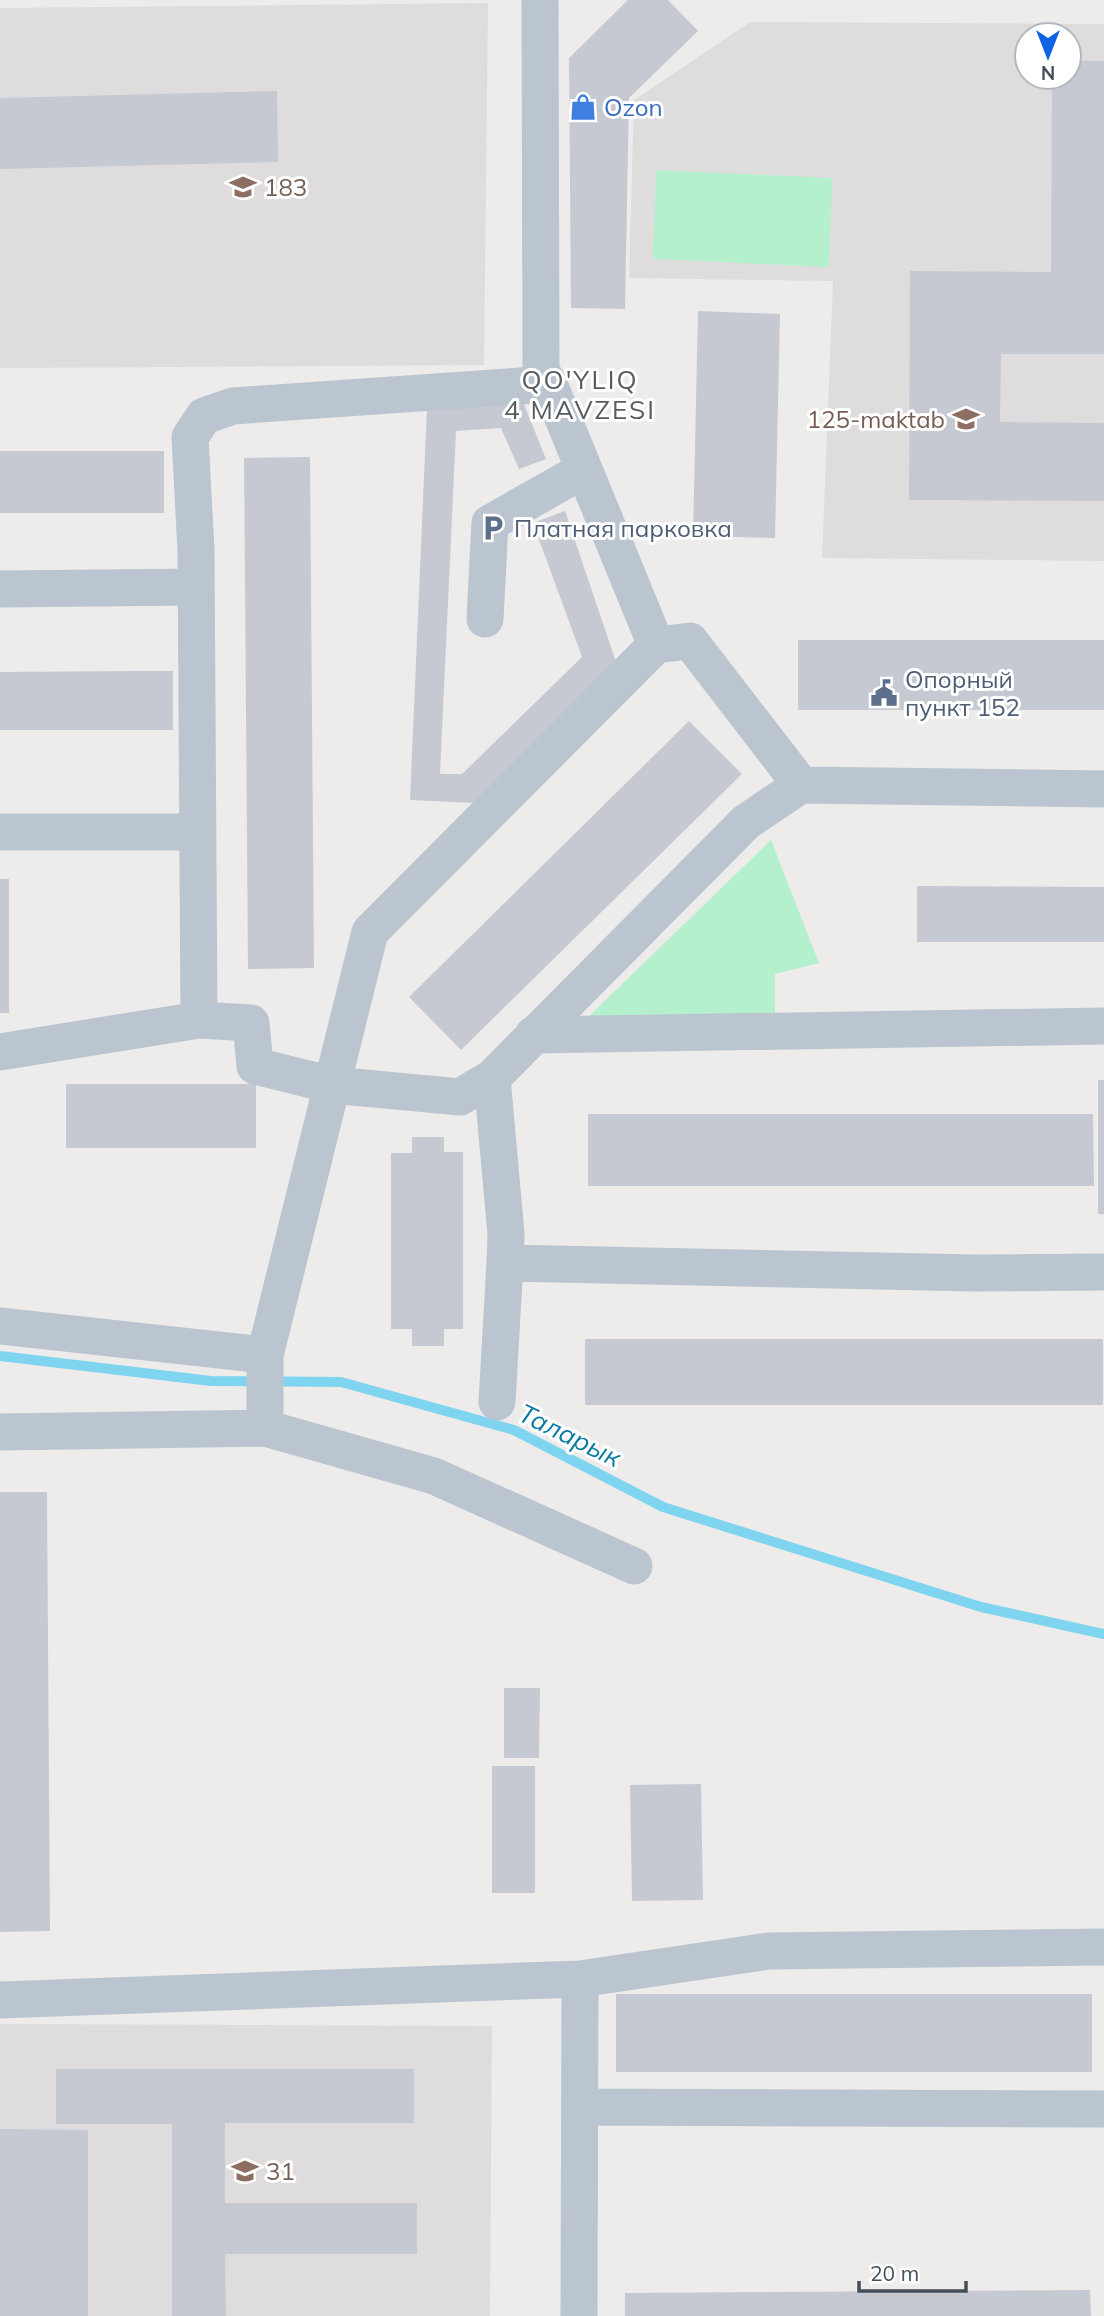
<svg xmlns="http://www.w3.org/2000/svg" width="1104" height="2316" font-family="Mulish,sans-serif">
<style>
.education{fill:#dfdcdd;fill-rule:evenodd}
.green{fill:#b4f0ce}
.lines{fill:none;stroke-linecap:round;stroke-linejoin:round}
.stream{stroke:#7fd4f0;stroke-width:10}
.building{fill:#c7c9d2}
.minor{stroke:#bbc5cf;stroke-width:37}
.labels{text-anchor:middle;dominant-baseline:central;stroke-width:6;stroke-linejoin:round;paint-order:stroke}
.shop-label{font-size:24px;fill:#366cbe;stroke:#fff;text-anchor:start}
.education-label{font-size:24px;fill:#785e54;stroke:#fff;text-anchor:start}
.service-label{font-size:24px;fill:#4e5e75;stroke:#fff;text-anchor:start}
.neighbourhood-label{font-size:26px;letter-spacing:2px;fill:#575b60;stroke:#fff}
.water-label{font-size:26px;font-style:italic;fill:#057aa3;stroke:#fff}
</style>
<rect width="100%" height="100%" fill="#eeebeb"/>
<path class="education" d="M488,3L484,365L0,368V8Z
M750,22L1104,24V561L822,558L833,281L629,278L634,100ZM1027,35H1069V77H1027Z
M0,2024L492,2026L490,2316H0Z"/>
<path class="green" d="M656,170L832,178L829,267L653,259Z
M771,840L819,963L775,974V1018L586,1019Z"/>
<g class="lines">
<path class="stream" d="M0,1356L211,1381L341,1382L514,1430L663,1507L981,1607L1104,1634"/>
</g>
<path class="building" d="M628,0H668L698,31L629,98L625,309L571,308L569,58Z
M1069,61H1104V354H1001L1000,422L1104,423V501L909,500L910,271L1051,272L1052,77H1069Z
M277,91L278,162L0,169V98Z
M698,311L780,314L775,538L693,536Z
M522,399L546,459L519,469L501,428L456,431L440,774H462L582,657L533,523L565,511L616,662L475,803L410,800L427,407Z
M0,451H164V513H0Z
M310,457L314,968L248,969L244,458Z
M798,640H1104V710H798Z
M134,671H173V730H0V672Z
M689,721L742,774L461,1050L409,997Z
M0,879H9V1013H0Z
M917,886L1104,887V942H917Z
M1098,1080H1104V1214H1098Z
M66,1084H256V1148H66Z
M588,1114H1093L1094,1186H588Z
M412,1137H444V1152H463V1329H444V1346H412V1329H391V1153H412Z
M585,1339H1103V1405H585Z
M0,1492H47L50,1931L0,1932Z
M504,1688H540L539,1758H504Z
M492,1766H535V1893H492Z
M701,1784L703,1900L632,1901L630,1785Z
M616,1994H1092V2072H616Z
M56,2069H414V2123H225V2203H417V2254H225L226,2316H172V2124H56Z
M0,2129L88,2130V2316H0Z
M1090,2290L1091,2316H625V2293Z"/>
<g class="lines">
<path class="minor" d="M540,0L541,371L549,384L656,645
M0,589L196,587
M485,619L490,523L582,471
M0,832H198
M199,1020L196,550L190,437L204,416L233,406L549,384
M533,1035L1104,1026
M0,1052L199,1020L251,1023L255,1066L332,1085L460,1097L492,1078L746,822L801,785L1104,789
M492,1078L506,1234L505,1263L974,1273L1104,1272
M0,1326L265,1355
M497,1402L505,1263
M265,1428V1355L370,932L656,645L690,641L801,785
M0,1432L265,1428L434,1476L634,1566
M0,2000L580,1979L769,1951L1104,1947
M580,2107L1104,2109
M579,2316L580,1979"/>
</g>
<defs>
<symbol id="shop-bare" viewBox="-9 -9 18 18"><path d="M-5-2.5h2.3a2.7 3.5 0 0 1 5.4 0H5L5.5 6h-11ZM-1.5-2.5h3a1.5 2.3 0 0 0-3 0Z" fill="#3f7fe0" stroke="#fff" stroke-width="2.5" paint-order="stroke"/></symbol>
<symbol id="school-bare" viewBox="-9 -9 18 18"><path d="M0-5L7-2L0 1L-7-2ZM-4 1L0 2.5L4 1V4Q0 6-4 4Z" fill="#8d6e63" stroke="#fff" stroke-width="2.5" paint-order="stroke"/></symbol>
<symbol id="parking-bare" viewBox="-9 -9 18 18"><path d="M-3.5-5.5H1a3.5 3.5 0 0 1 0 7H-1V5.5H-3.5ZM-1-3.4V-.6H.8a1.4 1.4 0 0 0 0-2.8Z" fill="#5c6f8a" stroke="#fff" stroke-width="2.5" paint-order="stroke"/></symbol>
<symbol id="civic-bare" viewBox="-9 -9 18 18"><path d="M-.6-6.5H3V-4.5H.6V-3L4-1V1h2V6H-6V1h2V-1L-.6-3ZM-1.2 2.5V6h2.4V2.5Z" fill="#5c6f8a" stroke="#fff" stroke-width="2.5" paint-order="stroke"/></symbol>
</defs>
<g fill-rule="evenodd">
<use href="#shop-bare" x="564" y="88" width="38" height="38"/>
<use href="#school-bare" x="224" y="168" width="38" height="38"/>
<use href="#school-bare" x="947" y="400" width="38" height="38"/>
<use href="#parking-bare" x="474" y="509" width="38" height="38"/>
<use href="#civic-bare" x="865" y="674" width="38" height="38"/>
<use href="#school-bare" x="226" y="2152" width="38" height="38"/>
</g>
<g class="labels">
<g class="shop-label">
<text x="604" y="107">Ozon</text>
</g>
<g class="education-label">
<text x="264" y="187">183</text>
<text x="945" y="419" text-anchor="end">125-maktab</text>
<text x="266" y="2171">31</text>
</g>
<g class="service-label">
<text x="514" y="528">Платная парковка</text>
<text x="905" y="679">Опорный<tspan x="905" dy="28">пункт 152</tspan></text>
</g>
<g class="neighbourhood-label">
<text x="580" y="379">QO'YLIQ<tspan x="580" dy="30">4 MAVZESI</tspan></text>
</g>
<g class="water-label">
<text transform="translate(570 1435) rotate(26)">Таларык</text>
</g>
</g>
<g transform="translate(1048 56) rotate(180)"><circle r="33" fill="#ffffff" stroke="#b4b8bd" stroke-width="2"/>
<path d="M0-5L12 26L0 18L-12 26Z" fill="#0e62e4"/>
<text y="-10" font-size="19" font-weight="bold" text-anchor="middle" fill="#434e59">N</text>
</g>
<path d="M859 2281v10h107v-10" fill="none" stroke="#434e59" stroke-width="3.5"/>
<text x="870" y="2281" font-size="21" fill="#434e59" stroke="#ffffff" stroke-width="5" paint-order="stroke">20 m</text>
</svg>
